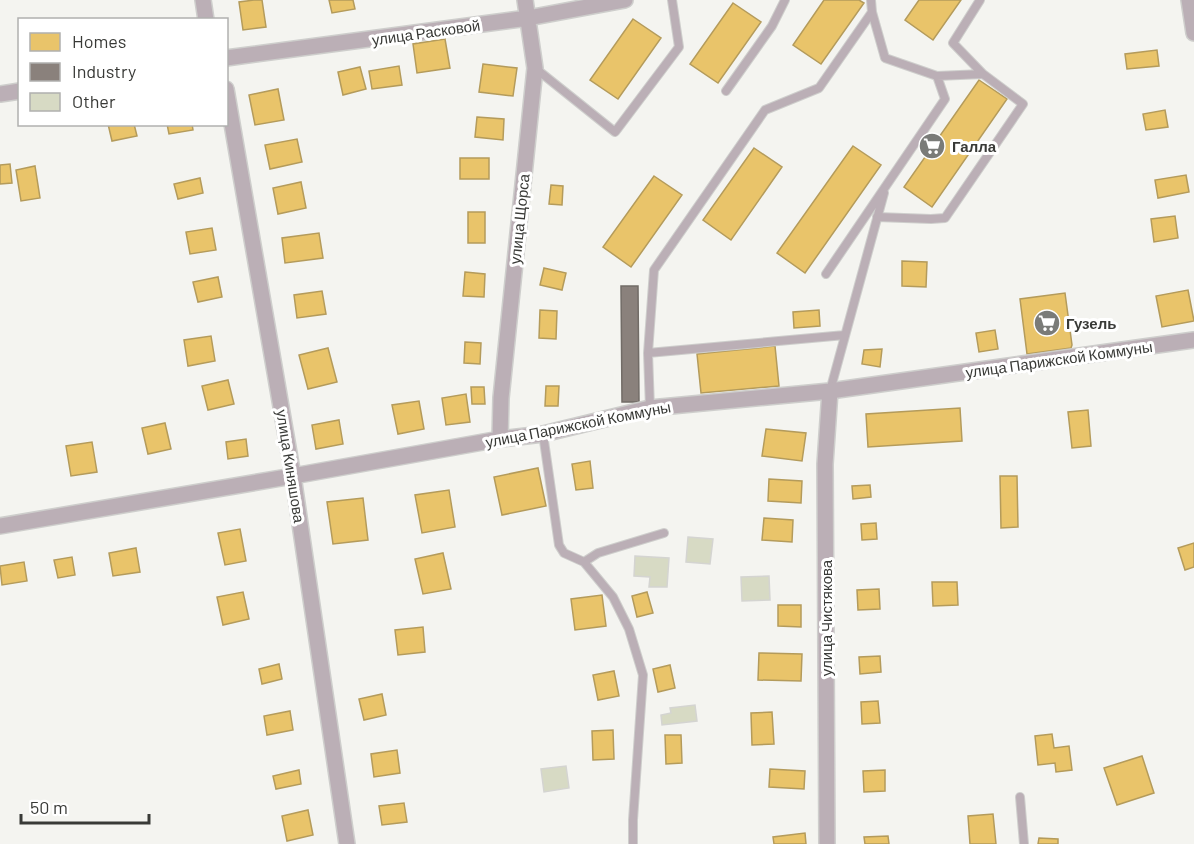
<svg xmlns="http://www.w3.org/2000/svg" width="1194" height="844" font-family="Barlow,sans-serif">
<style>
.homes{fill:#e9c46a;stroke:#b49b5b;stroke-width:1.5}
.industry{fill:#8a817c;stroke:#726c67;stroke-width:1.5}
.building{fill:#d7dac4;stroke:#d4d4d1;stroke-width:1.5}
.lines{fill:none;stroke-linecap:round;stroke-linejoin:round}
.service-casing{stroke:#cececc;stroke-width:10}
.minor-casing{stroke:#cececc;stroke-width:18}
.service{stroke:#bbafb6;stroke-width:8}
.minor{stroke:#bbafb6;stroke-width:15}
.labels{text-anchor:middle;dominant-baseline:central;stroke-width:6;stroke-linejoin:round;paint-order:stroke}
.street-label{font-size:15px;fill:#393a37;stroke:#fff}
.poi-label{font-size:15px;font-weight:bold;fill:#393a37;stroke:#fff;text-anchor:start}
</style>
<rect width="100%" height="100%" fill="#f4f4f0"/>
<path class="homes" d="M254,0H262L266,27L243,30L239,2Z
M329,0H353L355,9L332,13Z
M824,0H859L864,3L821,64L793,45Z
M919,0H961L933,40L905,20Z
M733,3L761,22L718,83L690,64Z
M633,19L661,38L618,99L590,80Z
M445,39L450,68L417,73L413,44Z
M1157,50L1159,66L1127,69L1125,54Z
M483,64L517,68L513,96L479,92Z
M399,66L402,85L372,89L369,71Z
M360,67L366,89L343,95L338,72Z
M979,80L1007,99L932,207L904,187Z
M278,89L284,120L255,125L249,95Z
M1165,110L1168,127L1146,130L1143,114Z
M477,117L504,119L503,140L475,137Z
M108,124H134L137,136L112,141Z
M167,124H192L193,130L169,134Z
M297,139L302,162L270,169L265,145Z
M853,146L881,165L805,273L777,253Z
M754,148L782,167L731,240L703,220Z
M460,158H489V179H460Z
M10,164L12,183L0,184V165Z
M35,166L40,198L21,201L16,170Z
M1186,175L1189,192L1158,198L1155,180Z
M654,176L682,195L631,267L603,247Z
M200,178L203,193L178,199L174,184Z
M301,182L306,208L278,214L273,188Z
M551,185L563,186L562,205L549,204Z
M468,212H485V243H468Z
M1175,216L1178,238L1154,242L1151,219Z
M212,228L216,250L190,254L186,232Z
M319,233L323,258L285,263L282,238Z
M902,261L927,262L926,287L902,286Z
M544,268L566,273L562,290L540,285Z
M465,272L485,274L484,297L463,296Z
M218,277L222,297L198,302L193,282Z
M1188,290L1194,321L1162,327L1156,296Z
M322,291L326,314L297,318L294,295Z
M1065,293L1072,345L1071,348L1027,354L1020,299Z
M540,310L557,311L556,339L539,338Z
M819,310L820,326L794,328L793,312Z
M995,330L998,349L979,352L976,333Z
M211,336L215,361L188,366L184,340Z
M465,342L481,343L480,364L464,363Z
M775,346L779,386L701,393L697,354Z
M328,348L337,382L308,389L299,355Z
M882,349L880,367L862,364L864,350Z
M228,380L234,404L208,410L202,386Z
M546,386H559L558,406H545Z
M471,387H484L485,404H472Z
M466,394L470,422L446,425L442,398Z
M419,401L424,429L398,434L392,405Z
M960,408L962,441L868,447L866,414Z
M1088,410L1091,446L1072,448L1068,412Z
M339,420L343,444L316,449L312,425Z
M165,423L171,449L148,454L142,428Z
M766,429L806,433L802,461L762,456Z
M246,439L248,456L228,459L226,442Z
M92,442L97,472L71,476L66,446Z
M590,461L593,488L576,490L572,464Z
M538,468L546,506L502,515L494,477Z
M1000,476H1017L1018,527L1001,528Z
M769,479L802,481L801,503L768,501Z
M870,485L871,497L853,499L852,486Z
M449,490L455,527L422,533L415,495Z
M363,498L368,540L333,544L327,502Z
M764,518L793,520L792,542L762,540Z
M876,523L877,539L862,540L861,524Z
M240,529L246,561L225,565L218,533Z
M1194,543V567L1185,570L1178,548Z
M136,548L140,572L113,576L109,553Z
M443,553L451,589L423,594L415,559Z
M72,557L75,575L58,578L54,560Z
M24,562L27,581L2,585L0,566Z
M932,582H957L958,605L933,606Z
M879,589L880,609L858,610L857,590Z
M243,592L249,619L223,625L217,597Z
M647,592L653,613L637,617L632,596Z
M602,595L606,626L575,630L571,599Z
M778,605H801V627L778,626Z
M423,627L425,652L398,655L395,630Z
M759,653L802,654L801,681L758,680Z
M880,656L881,672L860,674L859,657Z
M279,664L282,679L262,684L259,669Z
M670,665L675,688L658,692L653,669Z
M614,671L619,696L598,700L593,675Z
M382,694L386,715L364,720L359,699Z
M878,701L880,723L862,724L861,702Z
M290,711L293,730L267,735L264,716Z
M772,712L774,744L752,745L751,713Z
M613,730L614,759L593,760L592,731Z
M1052,734L1054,748L1069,746L1072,770L1056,772L1055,763L1038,765L1035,736Z
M665,735H681L682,763L666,764Z
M397,750L400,773L374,777L371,754Z
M1142,756L1154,793L1117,805L1104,768Z
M770,769L805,771L804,789L769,787Z
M299,770L301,784L276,789L273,776Z
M885,770V791L864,792L863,771Z
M404,803L407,822L382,825L379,806Z
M308,810L313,835L287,841L282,816Z
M993,814L996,844H970L968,816Z
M805,833L806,844H774L773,837Z
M888,836L889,844H865L864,837Z
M1039,838L1058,839V844H1038Z"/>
<path class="industry" d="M621,286H638L639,402H622Z"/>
<path class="building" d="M688,537L713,539L710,564L686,562Z
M635,556L669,558L667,587H649L650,577L634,576Z
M769,576L770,600L742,601L741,577Z
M695,705L697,721L662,725L661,715L671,713L670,708Z
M566,766L569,788L544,792L541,769Z"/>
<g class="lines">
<defs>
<path id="service" d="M980,0L953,43L983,74
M535,68L615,132L679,47L672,0
M726,91L772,26L785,0
M877,217L931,219L945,218L1023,104L983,74L937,76
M826,274L945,99L937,76L885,58L872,12
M648,353L845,335
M830,391L884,193
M650,408L648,353L654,270L765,110L819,88L872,12L871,0
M543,434L559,545L564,553L584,562L613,597L629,629L643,675L633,820V844
M584,562L598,553L664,533
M1020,797L1024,844"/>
<path id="minor" d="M203,0L206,20
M1189,0L1194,33
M226,58L528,18L625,0
M226,89L293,476L347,844
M0,94L20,91
M500,439L501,398L535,68L525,0
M0,526L293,476L500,439L543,434L650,408L830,391L1194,340
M827,844L825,464L830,391"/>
</defs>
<use href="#service" class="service-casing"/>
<use href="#minor" class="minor-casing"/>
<use href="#service" class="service"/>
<use href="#minor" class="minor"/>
</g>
<defs>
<symbol id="supermarket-disc" viewBox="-11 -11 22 22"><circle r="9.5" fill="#7a7b78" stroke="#fff"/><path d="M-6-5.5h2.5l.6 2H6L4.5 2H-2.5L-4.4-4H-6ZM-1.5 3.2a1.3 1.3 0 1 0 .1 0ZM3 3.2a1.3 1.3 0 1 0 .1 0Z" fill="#fff"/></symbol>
</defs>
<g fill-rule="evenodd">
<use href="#supermarket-disc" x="917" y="131" width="30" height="30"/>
<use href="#supermarket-disc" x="1032" y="308" width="30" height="30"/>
</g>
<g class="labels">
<g class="street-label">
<text transform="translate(426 32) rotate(-8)">улица Расковой</text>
<text transform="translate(519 219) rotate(-84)">улица Щорса</text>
<text transform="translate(1059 359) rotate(-8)">улица Парижской Коммуны</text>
<text transform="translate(578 424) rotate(-11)">улица Парижской Коммуны</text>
<text transform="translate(291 466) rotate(81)">улица Киняшова</text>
<text transform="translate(826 618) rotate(-90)">улица Чистякова</text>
</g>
<g class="poi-label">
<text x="952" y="146">Галла</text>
<text x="1066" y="323">Гузель</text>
</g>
</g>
<rect x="18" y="18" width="210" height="108" fill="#ffffff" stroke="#b0b0af" stroke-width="1.5"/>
<rect x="30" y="33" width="30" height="18" fill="#e9c46a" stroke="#b0b0af" stroke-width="1.5"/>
<text x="72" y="48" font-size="18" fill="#393a37">Homes</text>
<rect x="30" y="63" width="30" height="18" fill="#8a817c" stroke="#b0b0af" stroke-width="1.5"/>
<text x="72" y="78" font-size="18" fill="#393a37">Industry</text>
<rect x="30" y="93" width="30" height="18" fill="#d7dac4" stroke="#b0b0af" stroke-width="1.5"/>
<text x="72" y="108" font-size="18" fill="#393a37">Other</text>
<path d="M21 814v9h128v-9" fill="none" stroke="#393a37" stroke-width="3"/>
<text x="30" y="814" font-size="18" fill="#393a37" stroke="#ffffff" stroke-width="4.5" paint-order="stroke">50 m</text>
</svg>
